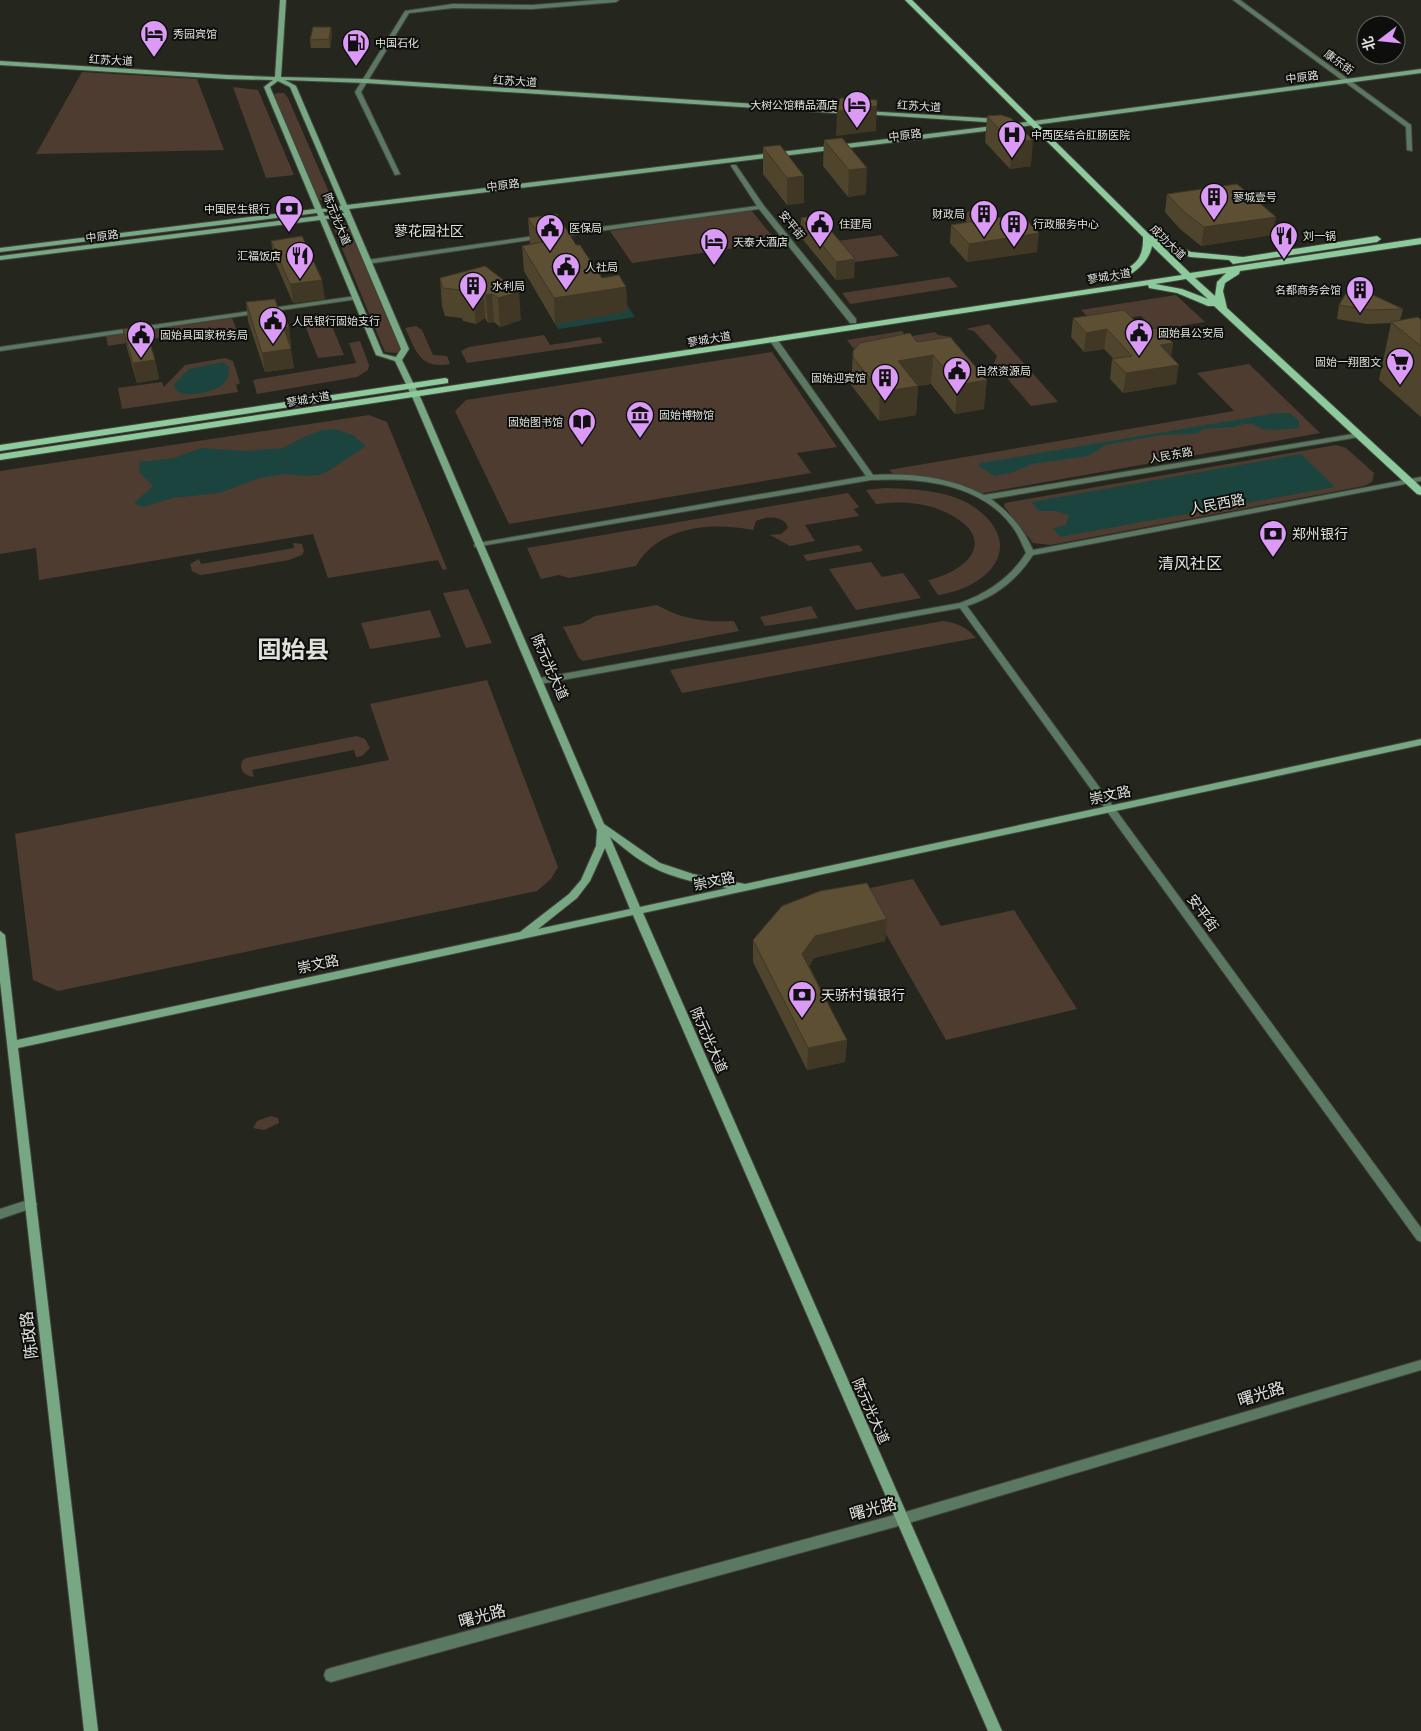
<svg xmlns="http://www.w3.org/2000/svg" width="1421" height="1731" font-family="Poppins,'Noto Sans SC',sans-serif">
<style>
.green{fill:#4f3c30}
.water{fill:#1c443f}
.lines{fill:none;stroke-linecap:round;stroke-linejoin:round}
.street-casing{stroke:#43453d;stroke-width:2}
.secondary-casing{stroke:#43453d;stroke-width:2}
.primary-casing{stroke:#43453d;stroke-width:2}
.street{fill:#5b7862;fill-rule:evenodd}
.secondary{fill:#78a783;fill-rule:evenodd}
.primary{fill:#8dcb9d;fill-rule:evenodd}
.wall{fill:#4f442c}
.shaded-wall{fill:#403724}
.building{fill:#5c4f33;stroke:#403724}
.labels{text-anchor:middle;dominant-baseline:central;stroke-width:4;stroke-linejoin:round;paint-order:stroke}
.far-poi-label{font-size:11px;fill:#dfe1db;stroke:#0e0f0c;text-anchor:start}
.far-street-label{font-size:11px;fill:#dfe1db;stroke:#0e0f0c}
.far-quarter-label{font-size:14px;fill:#dfe1db;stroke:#0e0f0c}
.street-label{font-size:14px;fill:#dfe1db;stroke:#0e0f0c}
.poi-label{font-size:14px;fill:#dfe1db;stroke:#0e0f0c;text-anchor:start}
.quarter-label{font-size:16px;fill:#dfe1db;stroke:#0e0f0c}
.near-street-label{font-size:16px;fill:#dfe1db;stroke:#0e0f0c}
.town-label{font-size:24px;font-weight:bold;fill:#dfe1db;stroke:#0e0f0c}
</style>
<rect width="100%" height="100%" fill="#25271f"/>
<path class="green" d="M82,72L197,79L224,150L36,154Z
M233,87L258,90L294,175L266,178Z
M277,93H284L288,98L331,197C328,201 321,202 318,198L273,95Z
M751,210L777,242L632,263L610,231Z
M338,223H344L348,226L400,349L397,353L385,352L334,229V225Z
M881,235L899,256L855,262L838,241Z
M949,277L958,287L850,304L842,293Z
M1176,295L1205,322L1155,330L1141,316L1094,323L1081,310Z
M327,314L344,355L318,358L302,318Z
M232,318L237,331L169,341L158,338L108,346L106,336Z
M989,324L1058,402L1031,406L994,363L997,356L974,331L966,329Z
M416,326L422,330L433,355L447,356L450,364C419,369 417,352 405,328Z
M902,331L907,337L935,332L938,335L951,337L975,367L856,352L847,340Z
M544,335L550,345L600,337L603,343L467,363L461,351L469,347Z
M360,341L369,365L368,370L357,377L257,394L253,380L356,363L349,343Z
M772,352L837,447L797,453L811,473L509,524L455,411L466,400Z
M225,358L233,361L240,383L236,385L238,392L122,409L118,388L162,382L164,387L185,365Z
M1249,364L1320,433L978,494L939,482L896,476L889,470L1234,411L1197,373Z
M369,415L387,422L447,569L443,570L438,560L328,578L313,534L39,580L36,548L0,554V471Z
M1336,445L1346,448L1374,473L1372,482L1364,486L1050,545L1033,543L1004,506L1005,503L1010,502Z
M885,488C914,489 949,490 974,507C1028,545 989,588 938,595L928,580C969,571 999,538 947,513C925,502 900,501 876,504L866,490Z
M848,493L859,507L854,509L859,516L805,525L815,541L790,546L770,535L781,534L788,528L786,523C778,516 766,516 756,521L753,530C712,522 659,526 636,566L569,578L559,575L541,579L527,548Z
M293,543L302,544L304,551L302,555L289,560L208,574L200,575L192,571L190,564L199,559L201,564L294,548Z
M859,545L863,551L807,561L803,555Z
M871,562L882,577L903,573L921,598L856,610L829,569Z
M468,589L492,643L466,648L443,593Z
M657,605C681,619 707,623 734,621L739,631L583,661L579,658L563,627L581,624L595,616Z
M811,606L818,618L765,626L760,617Z
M430,610L441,637L370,649L361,623Z
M943,621C957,623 967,627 976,638L682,693L670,670Z
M487,680L558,867L551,879L537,891L58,991L33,980L15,834L389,760L370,704Z
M357,736L365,739L370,748L362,756L356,757L354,750L252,770L254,777C245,776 239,771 242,761L246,758Z
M913,879L941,926L1014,910L1077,1009L946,1040L861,890Z
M271,1116L278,1118L279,1123L264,1130L253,1128L257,1121Z"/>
<path class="water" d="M610,279L635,317L559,329L555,324L627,312Z
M223,362L229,367L228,378C225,381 223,385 219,387C210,393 174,401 174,384L189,369Z
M1277,413H1290L1299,421V428L1273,430L1262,429L1253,424H1244L1234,427L1203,429L1198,433L1192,434L1161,435L1106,445L1088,456L1032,464L1014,472L995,476L978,466L981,463Z
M335,429L353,435L366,446L330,470L319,475L305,476L285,474L272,476L256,479L220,493L173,498L143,507L134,503L153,486L140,473L139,462L174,458L201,448L246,451L283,448L304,437L322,430Z
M1301,454L1335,487L1060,537L1053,528L1066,525L1069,515L1056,511H1039L1031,502Z"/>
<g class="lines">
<defs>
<path id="street" d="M596,0H619L616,2L533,9L453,8L409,13L361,92L400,174L395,175L355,92L405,11L453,4L533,5Z
M1233,0H1240L1411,125L1412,151L1407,150L1406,127Z
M732,165H736L764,206L856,319V323H850L759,209L556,237L553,235L556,233L757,206L731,166Z
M542,235L545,237L544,238L367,264L364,262L367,260Z
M356,296L360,298L358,299L0,351V347Z
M771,339H777L873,475C913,473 949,477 984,495L1359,433L1363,435L1359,437L991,499C1011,514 1022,527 1033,550L1421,477V481L1033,555C1017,580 995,597 967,606L1421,1228V1242L1417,1240L960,608L540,684L537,683L535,681L537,679L540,678L960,603C988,593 1010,578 1026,553C1023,546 1020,539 1016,532C986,484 922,477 871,480L475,547L474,545L478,543L866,476L770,341Z
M31,1199L35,1201L37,1204L35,1207L0,1219V1209Z
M1421,1360V1370L902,1525L331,1682L326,1680L324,1675L326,1670L331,1668L902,1513Z"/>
<path id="secondary" d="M280,0H286L281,77L366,79L850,110L853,112L850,114L366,83L285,80L296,86L347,205L1019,123L1421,69V73L1019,127L349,209L409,349L402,360L422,401L604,824L660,863L693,874L745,884L1421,739V745L643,913L1002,1731H988L633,915L18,1048L98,1731H84L0,981V931L5,935L17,1040L520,932L569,894L581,880L596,846L597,830L414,401L395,361L376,355L320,220L0,260V256L318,216L317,213L0,252V248L315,209L264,87L273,80L227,79L0,65V61L227,75L275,77ZM278,81L290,87L341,206L322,209L270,87ZM342,210L344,213L325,216L323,212ZM345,217L401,349L396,357L383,354L326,219ZM610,837C623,847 636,859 652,867C675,879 702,884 728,888L640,907ZM605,848L630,909L538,929L577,898L590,881Z
M865,111L1000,119L1003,121L1000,123L863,114V112Z"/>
<path id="primary" d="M905,0H912L1150,235L1191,252L1243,257L1377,236L1381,239L1377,242L1233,264L1229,260L1190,257L1161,245L1190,273L1421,238V244L1240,271L1239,274L1225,283L1223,291L1227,308L1421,487V495L1417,494L1214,306H1208L1177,293L1149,288L1148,285L0,460V454L1182,275L1152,246C1149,265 1123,284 1104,282V278C1127,269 1144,266 1143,237ZM1226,273L1217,282L1215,296L1195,278ZM1186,279L1208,299L1182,289L1155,284Z
M445,378L448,379V383L0,451V445Z"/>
</defs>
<use href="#street" class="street-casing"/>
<use href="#secondary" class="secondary-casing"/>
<use href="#primary" class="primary-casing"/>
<use href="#street" class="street"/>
<use href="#secondary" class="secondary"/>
<use href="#primary" class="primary"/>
</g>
<path class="wall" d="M331,27L332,35L330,48H311L310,40Z
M1001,115L1031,166L1010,169L985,142L987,116Z
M842,138L866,194L848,197L823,166L824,140Z
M780,145L804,203L787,205L763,174V147Z
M1167,194L1276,217L1272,235L1201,246L1180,229L1165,212Z
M967,212L996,218L1037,252L967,262L950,243L951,225L966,223Z
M528,218L576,245L602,278L626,287L627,312L555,324L524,271L522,246L530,244Z
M801,218L854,278L836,280L800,236Z
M271,241L325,299L293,303L274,259Z
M485,266L521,320L500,327L494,322L488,323L485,318L476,324L463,321L462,318L445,316L442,306L440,278Z
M246,302L281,318L289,327L291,346L290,347L294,368L265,372L248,321Z
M1339,305L1403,309L1400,320H1421V417L1379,380L1391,323L1367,324L1337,319Z
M1073,318L1144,330L1173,343L1171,357L1176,384L1123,393L1110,379L1112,359H1114L1104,349L1084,352L1071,337Z
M123,329L155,360L159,379L137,383L127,348Z
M950,337L984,409L955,414L931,384L918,386L916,415L879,421L851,385L853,351Z
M887,919L885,941L814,958L809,966L847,1040L845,1062L807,1070L753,962V940Z"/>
<path class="shaded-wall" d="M331,27L332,35L330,48L329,39Z
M877,106L876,131L836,136L837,111Z
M1033,140L1031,166L1010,169L1012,143Z
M867,168L866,194L848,197L849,170Z
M804,176V203L787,205V178Z
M1276,217L1272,235L1201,246L1204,227Z
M1039,233L1037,252L967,262L969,244Z
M855,259L854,278L836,280V262Z
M322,280L325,299L293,303L290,284Z
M626,287L627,312L555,324L554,298Z
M483,290L485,318L476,324L473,296Z
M519,292L521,320L500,327L498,298Z
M492,294L494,322L488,323L486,295Z
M289,327L291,346L286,347L284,328Z
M1107,329L1104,349L1084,352L1086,333Z
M1173,343L1170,362L1160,345Z
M291,349L294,368L265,372L262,353Z
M933,355L931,384L896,389L898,361Z
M155,360L159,379L137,383L133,363Z
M1179,365L1176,384L1123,393L1126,373Z
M987,380L984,409L955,414L958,385Z
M918,386L916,415L879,421L880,392Z
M887,919L885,941L814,958L802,976V954L815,936Z
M847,1040L845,1062L807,1070L808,1048Z"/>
<path class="building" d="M313,27H331L329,39L310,40Z
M840,98L877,100V106L837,111Z
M1001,115L1011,118L1033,140L1012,143L987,116Z
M842,138L867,168L849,170L824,140Z
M780,145L804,176L787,178L763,147Z
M1237,184L1276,217L1204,227L1183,211L1167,194Z
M988,209L996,218L1021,214L1039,233L969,244L951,225L975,221L967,212Z
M557,214L576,245H580L602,278L619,275L626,287L554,298L522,246L543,242L528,218Z
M814,216L820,218L855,259L836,262L801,218Z
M302,236L322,280L290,284L271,241Z
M485,266L519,292L498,298L492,294L486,295L483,290L473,296L461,293L460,290L443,288L440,278Z
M1348,290L1373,295L1403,309L1370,310L1339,305Z
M275,299L281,318L285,317L289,327L284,328L291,349L262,353L246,302Z
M1124,310L1144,330L1158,328L1173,343L1160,345L1179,365L1126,373L1112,359L1132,356L1107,329L1086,333L1073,318Z
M1418,317L1421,320V346L1391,322Z
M143,326L146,329L155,360L133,363L123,329Z
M910,333L917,342L950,337L987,380L958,385L933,355L898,361L918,386L880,392L853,357V351L860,343Z
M867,883L887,919L815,936L802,954L847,1040L808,1048L753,940L782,906L820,891Z"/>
<defs>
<symbol id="hotel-pin" viewBox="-11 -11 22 30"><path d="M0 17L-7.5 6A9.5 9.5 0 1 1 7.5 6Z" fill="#da9af6" stroke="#0e0f0c"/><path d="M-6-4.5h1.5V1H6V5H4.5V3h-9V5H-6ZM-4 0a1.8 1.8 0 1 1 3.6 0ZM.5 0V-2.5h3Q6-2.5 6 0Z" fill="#111"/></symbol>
<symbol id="fuel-pin" viewBox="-11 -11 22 30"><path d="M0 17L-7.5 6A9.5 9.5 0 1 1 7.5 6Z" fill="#da9af6" stroke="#0e0f0c"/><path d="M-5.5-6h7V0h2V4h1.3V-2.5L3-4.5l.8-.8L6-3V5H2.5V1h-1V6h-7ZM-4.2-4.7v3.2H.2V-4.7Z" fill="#111"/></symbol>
<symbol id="hospital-pin" viewBox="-11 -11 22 30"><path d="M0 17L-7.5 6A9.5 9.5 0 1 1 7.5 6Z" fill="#da9af6" stroke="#0e0f0c"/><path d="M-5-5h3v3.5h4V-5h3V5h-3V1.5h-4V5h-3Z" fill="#111"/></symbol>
<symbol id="building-pin" viewBox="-11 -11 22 30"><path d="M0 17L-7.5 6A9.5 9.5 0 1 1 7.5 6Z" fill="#da9af6" stroke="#0e0f0c"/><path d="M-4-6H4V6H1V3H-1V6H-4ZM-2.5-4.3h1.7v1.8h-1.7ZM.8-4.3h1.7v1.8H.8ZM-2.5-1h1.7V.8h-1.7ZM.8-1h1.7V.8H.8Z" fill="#111"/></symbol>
<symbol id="bank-pin" viewBox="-11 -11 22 30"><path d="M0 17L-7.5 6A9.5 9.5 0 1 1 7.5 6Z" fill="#da9af6" stroke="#0e0f0c"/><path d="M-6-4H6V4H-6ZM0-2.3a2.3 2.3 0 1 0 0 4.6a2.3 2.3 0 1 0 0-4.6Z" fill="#111"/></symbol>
<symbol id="civic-pin" viewBox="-11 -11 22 30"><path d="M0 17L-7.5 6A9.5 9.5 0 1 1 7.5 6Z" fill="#da9af6" stroke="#0e0f0c"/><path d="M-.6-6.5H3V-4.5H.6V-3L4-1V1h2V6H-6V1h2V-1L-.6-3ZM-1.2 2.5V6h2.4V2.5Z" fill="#111"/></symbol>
<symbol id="restaurant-pin" viewBox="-11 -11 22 30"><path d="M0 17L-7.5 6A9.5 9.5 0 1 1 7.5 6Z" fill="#da9af6" stroke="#0e0f0c"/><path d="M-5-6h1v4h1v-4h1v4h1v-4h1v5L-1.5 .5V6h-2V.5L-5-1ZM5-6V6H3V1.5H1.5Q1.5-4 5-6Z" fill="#111"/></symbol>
<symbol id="supermarket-pin" viewBox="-11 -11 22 30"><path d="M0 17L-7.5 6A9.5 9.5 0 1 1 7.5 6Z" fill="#da9af6" stroke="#0e0f0c"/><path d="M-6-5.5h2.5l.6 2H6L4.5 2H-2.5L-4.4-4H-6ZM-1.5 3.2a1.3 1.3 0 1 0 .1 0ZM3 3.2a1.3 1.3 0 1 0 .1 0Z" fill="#111"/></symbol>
<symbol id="museum-pin" viewBox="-11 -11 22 30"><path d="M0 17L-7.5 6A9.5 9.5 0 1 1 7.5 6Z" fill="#da9af6" stroke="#0e0f0c"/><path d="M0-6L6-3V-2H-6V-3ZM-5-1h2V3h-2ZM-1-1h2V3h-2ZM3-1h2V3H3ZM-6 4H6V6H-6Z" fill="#111"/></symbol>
<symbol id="library-pin" viewBox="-11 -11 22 30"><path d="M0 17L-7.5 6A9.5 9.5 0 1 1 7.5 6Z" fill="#da9af6" stroke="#0e0f0c"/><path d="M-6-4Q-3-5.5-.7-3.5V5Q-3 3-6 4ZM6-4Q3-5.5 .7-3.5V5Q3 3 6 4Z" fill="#111"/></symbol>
</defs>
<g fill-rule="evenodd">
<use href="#hotel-pin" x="138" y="18" width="32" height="43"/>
<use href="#fuel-pin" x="340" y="27" width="32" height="43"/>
<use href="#hotel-pin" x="841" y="89" width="32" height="43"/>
<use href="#hospital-pin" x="996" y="119" width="32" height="43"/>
<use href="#building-pin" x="1198" y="181" width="32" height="43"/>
<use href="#bank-pin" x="273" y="193" width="32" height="43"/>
<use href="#building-pin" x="968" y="198" width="32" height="43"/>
<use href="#civic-pin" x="804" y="208" width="32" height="43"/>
<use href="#building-pin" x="998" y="208" width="32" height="43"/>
<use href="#civic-pin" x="534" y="212" width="32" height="43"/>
<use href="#restaurant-pin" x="1268" y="220" width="32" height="43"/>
<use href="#hotel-pin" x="698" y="226" width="32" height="43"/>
<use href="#restaurant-pin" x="284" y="240" width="32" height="43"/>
<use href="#civic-pin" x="550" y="251" width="32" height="43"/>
<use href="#building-pin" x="457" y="270" width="32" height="43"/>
<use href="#building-pin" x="1344" y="274" width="32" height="43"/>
<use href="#civic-pin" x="257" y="305" width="32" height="43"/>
<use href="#civic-pin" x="1123" y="317" width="32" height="43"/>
<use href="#civic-pin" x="125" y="319" width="32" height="43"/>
<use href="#supermarket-pin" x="1384" y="346" width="32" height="43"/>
<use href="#civic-pin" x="941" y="355" width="32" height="43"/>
<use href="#building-pin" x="869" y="362" width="32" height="43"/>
<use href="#museum-pin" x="624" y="399" width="32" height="43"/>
<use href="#library-pin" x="566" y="406" width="32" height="43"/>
<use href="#bank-pin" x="1257" y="518" width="32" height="43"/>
<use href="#bank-pin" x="786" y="979" width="32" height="43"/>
</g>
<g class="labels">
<g class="far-poi-label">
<text x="173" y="34">秀园宾馆</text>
<text x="375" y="43">中国石化</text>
<text x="838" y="105" text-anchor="end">大树公馆精品酒店</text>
<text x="1031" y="135">中西医结合肛肠医院</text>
<text x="1233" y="197">蓼城壹号</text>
<text x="270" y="209" text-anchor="end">中国民生银行</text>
<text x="965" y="214" text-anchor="end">财政局</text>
<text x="839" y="224">住建局</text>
<text x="1033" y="224">行政服务中心</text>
<text x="569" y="228">医保局</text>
<text x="1303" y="236">刘一锅</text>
<text x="733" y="242">天泰大酒店</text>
<text x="281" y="256" text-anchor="end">汇福饭店</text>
<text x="585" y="267">人社局</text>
<text x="492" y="286">水利局</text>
<text x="1341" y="290" text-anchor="end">名都商务会馆</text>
<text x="292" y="321">人民银行固始支行</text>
<text x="1158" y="333">固始县公安局</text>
<text x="160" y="335">固始县国家税务局</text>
<text x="1381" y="362" text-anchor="end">固始一翔图文</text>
<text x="976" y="371">自然资源局</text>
<text x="866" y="378" text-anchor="end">固始迎宾馆</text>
<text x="659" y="415">固始博物馆</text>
<text x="563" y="422" text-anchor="end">固始图书馆</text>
</g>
<g class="far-street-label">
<text transform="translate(111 60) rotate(3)">红苏大道</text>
<text transform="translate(1339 62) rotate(36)">康乐街</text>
<text transform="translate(1302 77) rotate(-7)">中原路</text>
<text transform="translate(515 81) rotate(4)">红苏大道</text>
<text transform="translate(919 106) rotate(4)">红苏大道</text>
<text transform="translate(905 135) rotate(-7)">中原路</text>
<text transform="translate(503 185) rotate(-7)">中原路</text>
<text transform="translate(337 219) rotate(68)">陈元光大道</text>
<text transform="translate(792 225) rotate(51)">安平街</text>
<text transform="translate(102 236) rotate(-7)">中原路</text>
<text transform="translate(1168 242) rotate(44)">成功大道</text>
<text transform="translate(1109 276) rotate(-9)">蓼城大道</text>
<text transform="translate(709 339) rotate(-9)">蓼城大道</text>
<text transform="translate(308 399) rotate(-9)">蓼城大道</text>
<text transform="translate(1171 455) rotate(-10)">人民东路</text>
</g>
<g class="far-quarter-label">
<text x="429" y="231">蓼花园社区</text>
</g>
<g class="street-label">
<text transform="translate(1217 504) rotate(-11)">人民西路</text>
<text transform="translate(550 667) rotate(66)">陈元光大道</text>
<text transform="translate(1110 795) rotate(-12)">崇文路</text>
<text transform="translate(714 881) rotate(-12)">崇文路</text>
<text transform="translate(1203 913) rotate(54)">安平街</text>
<text transform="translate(318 964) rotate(-12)">崇文路</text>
<text transform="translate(709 1040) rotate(66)">陈元光大道</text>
<text transform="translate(871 1411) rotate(66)">陈元光大道</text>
</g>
<g class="poi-label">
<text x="1292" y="534">郑州银行</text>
<text x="821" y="995">天骄村镇银行</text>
</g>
<g class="quarter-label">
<text x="1190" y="563">清风社区</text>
</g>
<g class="near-street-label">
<text transform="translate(29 1335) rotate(-97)">陈政路</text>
<text transform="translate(1261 1394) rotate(-17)">曙光路</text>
<text transform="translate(873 1509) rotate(-15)">曙光路</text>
<text transform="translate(482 1616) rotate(-15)">曙光路</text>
</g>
<g class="town-label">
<text x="293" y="649">固始县</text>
</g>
</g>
<g transform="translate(1381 40) rotate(254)"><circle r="24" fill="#0e0f0c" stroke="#62635f"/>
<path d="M0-4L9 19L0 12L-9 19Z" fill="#da9af6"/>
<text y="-8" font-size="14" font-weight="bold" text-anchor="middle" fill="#dfe1db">北</text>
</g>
</svg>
